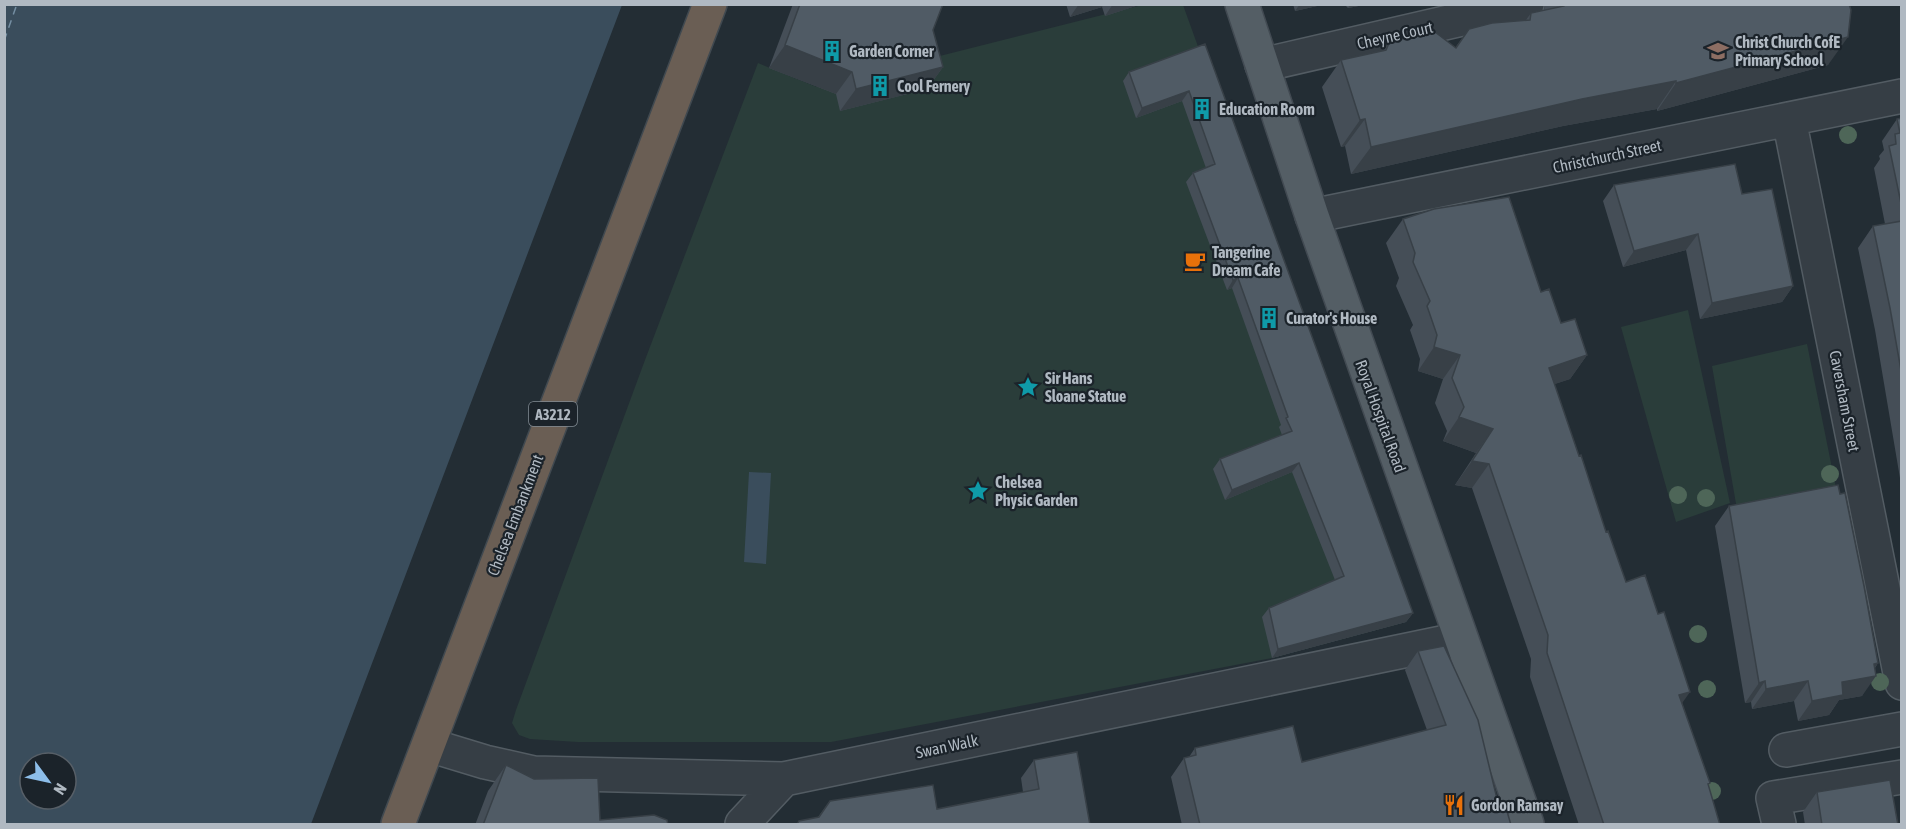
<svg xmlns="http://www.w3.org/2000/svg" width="1906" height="829" font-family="'Asap Condensed',sans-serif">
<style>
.green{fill:#2a3d3a}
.water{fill:#3a4d5c;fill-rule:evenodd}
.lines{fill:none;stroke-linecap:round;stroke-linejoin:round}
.ferry{stroke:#748ea2;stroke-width:1.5;stroke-dasharray:8 6;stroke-linecap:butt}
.minor-casing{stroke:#535c63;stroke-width:36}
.major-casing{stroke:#424a52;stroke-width:36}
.highway-casing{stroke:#404950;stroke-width:36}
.minor{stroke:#363e45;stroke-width:33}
.major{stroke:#545e65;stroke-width:33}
.highway{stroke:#6a5e54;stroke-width:33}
.tree{fill:#4e6658}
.wall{fill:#454e57}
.shaded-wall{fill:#384047}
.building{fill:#505b65;stroke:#384047;stroke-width:1.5}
.labels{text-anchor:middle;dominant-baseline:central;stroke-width:4.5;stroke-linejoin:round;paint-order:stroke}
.shield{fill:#1b232a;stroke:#838c94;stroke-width:1.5}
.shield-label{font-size:15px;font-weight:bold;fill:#b0b9c2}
.street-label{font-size:16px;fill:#b0b9c2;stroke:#1b232a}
.poi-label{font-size:16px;font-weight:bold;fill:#b0b9c2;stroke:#1b232a;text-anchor:start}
</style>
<rect width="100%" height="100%" fill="#232d34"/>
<path class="green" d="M1142,5H1183L1406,622L1272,658L831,742H578L530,739L519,735L512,723L516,710L645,360L758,63L817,87Z
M1688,310L1730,503L1676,522L1621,327Z
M1807,344L1837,493L1738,515L1712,366Z"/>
<path class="water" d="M5,4L622,5L311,824H5ZM30,763H66V799H30Z
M749,472L771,473L766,564L744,562Z"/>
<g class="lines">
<path class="ferry" d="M4,41L17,4"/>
<defs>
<path id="minor" d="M1262,65L1527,4
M1789,119L1902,683
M1312,216L1902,96
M429,745L485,762L534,773L784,779L1461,639
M1786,750L1902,729
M742,824L784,779
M1779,824L1773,798L1902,777"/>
<path id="major" d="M1242,4L1312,216L1527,824"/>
<path id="highway" d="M398,824L710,4"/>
</defs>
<use href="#minor" class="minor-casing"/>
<use href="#major" class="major-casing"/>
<use href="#highway" class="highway-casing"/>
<use href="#minor" class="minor"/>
<use href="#major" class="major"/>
<use href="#highway" class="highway"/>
</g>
<g class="tree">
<circle cx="1848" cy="135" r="9"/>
<circle cx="1830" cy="474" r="9"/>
<circle cx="1678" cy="495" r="9"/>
<circle cx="1706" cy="498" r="9"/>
<circle cx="1698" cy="634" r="9"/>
<circle cx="1880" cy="682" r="9"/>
<circle cx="1707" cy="689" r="9"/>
<circle cx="1712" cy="791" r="9"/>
</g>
<path class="wall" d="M793,4H943L933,30L943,67L927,89L840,111L836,94L769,68Z
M1066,4H1142L1105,16L1102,7L1070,17Z
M1293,4H1326L1295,11Z
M1344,4H1369L1348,8Z
M1545,4H1849L1828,65L1657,111V109L1563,126L1351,174L1345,146L1341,147L1322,87L1341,60L1383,51L1390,41L1455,48L1469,29L1526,20L1531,13L1544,10Z
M1205,44L1413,613L1406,622L1272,658L1262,617L1269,608L1335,580L1292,472L1225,500L1213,469L1220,459L1282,435L1279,427L1281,425L1232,288L1227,290L1186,182L1193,173L1206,168L1182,101L1136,118L1123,81L1129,72Z
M1902,118V490L1875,330L1858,248L1873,226L1885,224L1874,168L1880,159L1879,156L1884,150L1882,141L1897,119Z
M1614,185L1742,194L1793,286L1782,302L1700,319L1686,250L1623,267L1603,201Z
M1403,219L1541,292L1561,323L1587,355L1570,379L1554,384L1606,532L1626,582L1682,703L1720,825H1579L1530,677L1531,659L1472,488L1455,485L1476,453L1443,441L1447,431L1435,403L1443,379L1418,371L1420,359L1410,330L1413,325L1396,286L1399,278L1386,243Z
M1840,494L1878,663L1875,668L1862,696L1839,700L1829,715L1798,721L1794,701L1752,709L1751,702L1745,703L1715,526L1729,506Z
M1418,651L1498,803L1511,825H1182L1171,777L1184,758L1189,757L1195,748L1302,762L1427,730L1405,670Z
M1034,760L1090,825L818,817L830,801L937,809L1023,792L1021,778Z
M506,765L600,820L668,825H475L488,791Z
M1817,792L1898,825H1805L1803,812Z"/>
<path class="shaded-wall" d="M1079,4H1104L1102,7L1070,17Z
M1113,4H1142L1105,16Z
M1300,4H1326L1295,11Z
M1351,4H1369L1348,8Z
M1848,37L1828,65L1657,111L1676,83Z
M785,45L852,72L836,94L769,68Z
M943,67L927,89L840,111L856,89Z
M1676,81L1657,109L1563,126L1351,174L1371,147L1582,99Z
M1189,91L1182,101L1136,118L1142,108Z
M1365,119L1345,146L1341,147L1360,120Z
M1698,234L1686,250L1623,267L1634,251Z
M1238,278L1232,288L1227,290L1233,280Z
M1793,286L1782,302L1700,319L1712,303Z
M1434,347L1460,355L1443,379L1418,371Z
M1587,355L1570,379L1532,392L1549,368Z
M1459,417L1493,429L1476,453L1443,441Z
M1472,461L1489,464L1472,488L1455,485Z
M1299,463L1292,472L1225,500L1232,490Z
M1413,613L1406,622L1272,658L1278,649Z
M1878,663L1868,677L1876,676L1862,696L1839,700L1829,715L1798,721L1812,701L1842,682L1874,664Z
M1765,681L1751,702L1745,703L1759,683Z
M1808,681L1794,701L1752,709L1766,689Z
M1690,692L1673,716L1679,695Z"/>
<path class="building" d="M800,4H943L933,30L943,67L856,89L852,72L785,45Z
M1564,4H1849L1851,10L1848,37L1676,83V81L1582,99L1371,147L1365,119L1360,120L1341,60L1386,50L1390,41L1435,32L1456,48L1469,29L1492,23L1530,20L1531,13L1564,6Z
M1205,44L1413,613L1278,649L1269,608L1344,576L1299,463L1232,490L1220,459L1292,431L1286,418L1288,417L1238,278L1233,280L1193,173L1215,164L1189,91L1142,108L1129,72Z
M1902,118V208L1889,146L1896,144L1895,134L1900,133L1897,119Z
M1735,164L1742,194L1772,189L1793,286L1712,303L1698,234L1634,251L1614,185Z
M1509,197L1541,292L1549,289L1561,323L1575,319L1587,355L1549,368L1579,456L1581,455L1606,532L1608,531L1626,582L1645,575L1658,614L1664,612L1690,692L1679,695L1710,783L1708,784L1720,825H1604L1547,653L1548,635L1489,464L1472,461L1493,429L1459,417L1464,407L1452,378L1460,355L1434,347L1437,335L1427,306L1430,301L1413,262L1415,253L1403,219L1434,209Z
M1902,221V376L1890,308L1873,226Z
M1838,485L1840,494L1845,493L1864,586L1878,663L1874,664L1876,676L1842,682L1843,695L1812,701L1808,681L1766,689L1765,681L1759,683L1729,506Z
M1444,646L1478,720L1498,803L1504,801L1511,825H1200L1184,758L1196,755L1195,748L1293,726L1302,762L1446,725L1418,651Z
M1077,752L1090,825H797L799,821L819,817L830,801L933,785L937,809L1039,789L1034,760Z
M506,765L534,779L598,778L600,820L654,815L667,820L668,825H483Z
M1890,780L1898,825H1822L1817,792Z"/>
<defs>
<symbol id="building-bare" viewBox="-9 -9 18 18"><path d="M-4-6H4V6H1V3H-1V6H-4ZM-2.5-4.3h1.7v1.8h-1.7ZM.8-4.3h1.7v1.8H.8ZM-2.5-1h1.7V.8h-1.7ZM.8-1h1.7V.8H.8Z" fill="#0f9aa8" stroke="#1b232a" stroke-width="2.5" paint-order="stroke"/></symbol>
<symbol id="school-bare" viewBox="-9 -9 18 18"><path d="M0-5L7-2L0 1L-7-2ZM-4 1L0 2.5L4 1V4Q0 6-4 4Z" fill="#8d6e63" stroke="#1b232a" stroke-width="2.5" paint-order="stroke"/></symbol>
<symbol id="cafe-bare" viewBox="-9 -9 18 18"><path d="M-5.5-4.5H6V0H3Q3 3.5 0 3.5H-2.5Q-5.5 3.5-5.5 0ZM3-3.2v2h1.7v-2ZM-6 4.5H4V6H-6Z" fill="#e8710a" stroke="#1b232a" stroke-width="2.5" paint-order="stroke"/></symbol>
<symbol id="sight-bare" viewBox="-9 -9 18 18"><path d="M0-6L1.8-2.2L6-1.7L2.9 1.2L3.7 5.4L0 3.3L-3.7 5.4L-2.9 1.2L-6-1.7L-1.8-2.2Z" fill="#0f9aa8" stroke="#1b232a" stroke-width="2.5" paint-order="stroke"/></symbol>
<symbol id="restaurant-bare" viewBox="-9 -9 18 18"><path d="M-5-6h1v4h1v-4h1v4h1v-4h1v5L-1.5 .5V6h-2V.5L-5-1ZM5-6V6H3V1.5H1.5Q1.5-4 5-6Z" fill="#e8710a" stroke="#1b232a" stroke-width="2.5" paint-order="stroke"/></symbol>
</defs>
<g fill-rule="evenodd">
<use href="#building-bare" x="817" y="36" width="30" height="30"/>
<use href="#school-bare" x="1703" y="36" width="30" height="30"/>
<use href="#building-bare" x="865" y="71" width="30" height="30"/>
<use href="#building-bare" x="1187" y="94" width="30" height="30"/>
<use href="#cafe-bare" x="1180" y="246" width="30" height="30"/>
<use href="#building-bare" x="1254" y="303" width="30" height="30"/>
<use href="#sight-bare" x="1013" y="372" width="30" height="30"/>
<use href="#sight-bare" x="963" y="476" width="30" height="30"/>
<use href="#restaurant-bare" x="1439" y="790" width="30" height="30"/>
</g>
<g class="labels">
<rect class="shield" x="529" y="402" width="48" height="24" rx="4.5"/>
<g class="shield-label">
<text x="553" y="414">A3212</text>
</g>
<g class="street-label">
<text transform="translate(1395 35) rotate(-13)">Cheyne Court</text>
<text transform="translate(1607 156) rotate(-12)">Christchurch Street</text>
<text transform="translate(1845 401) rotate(79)">Caversham Street</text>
<text transform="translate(1381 416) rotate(70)">Royal Hospital Road</text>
<text transform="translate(515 515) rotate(-69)">Chelsea Embankment</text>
<text transform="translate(947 746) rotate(-12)">Swan Walk</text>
</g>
<g class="poi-label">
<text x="1735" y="42">Christ Church CofE<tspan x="1735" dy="18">Primary School</tspan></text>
<text x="849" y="51">Garden Corner</text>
<text x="897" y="86">Cool Fernery</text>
<text x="1219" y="109">Education Room</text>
<text x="1212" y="252">Tangerine<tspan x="1212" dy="18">Dream Cafe</tspan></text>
<text x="1286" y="318">Curator's House</text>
<text x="1045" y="378">Sir Hans<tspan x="1045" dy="18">Sloane Statue</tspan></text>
<text x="995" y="482">Chelsea<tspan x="995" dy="18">Physic Garden</tspan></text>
<text x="1471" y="805">Gordon Ramsay</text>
</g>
</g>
<rect width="1906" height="829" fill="none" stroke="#b0b9c2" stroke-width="12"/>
<g transform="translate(48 781) rotate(123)"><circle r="28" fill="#1b232a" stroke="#575f67" stroke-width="1.5"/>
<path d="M0-4.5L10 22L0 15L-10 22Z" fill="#8dbeea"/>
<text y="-9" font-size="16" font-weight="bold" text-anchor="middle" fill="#b0b9c2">N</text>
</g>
</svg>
